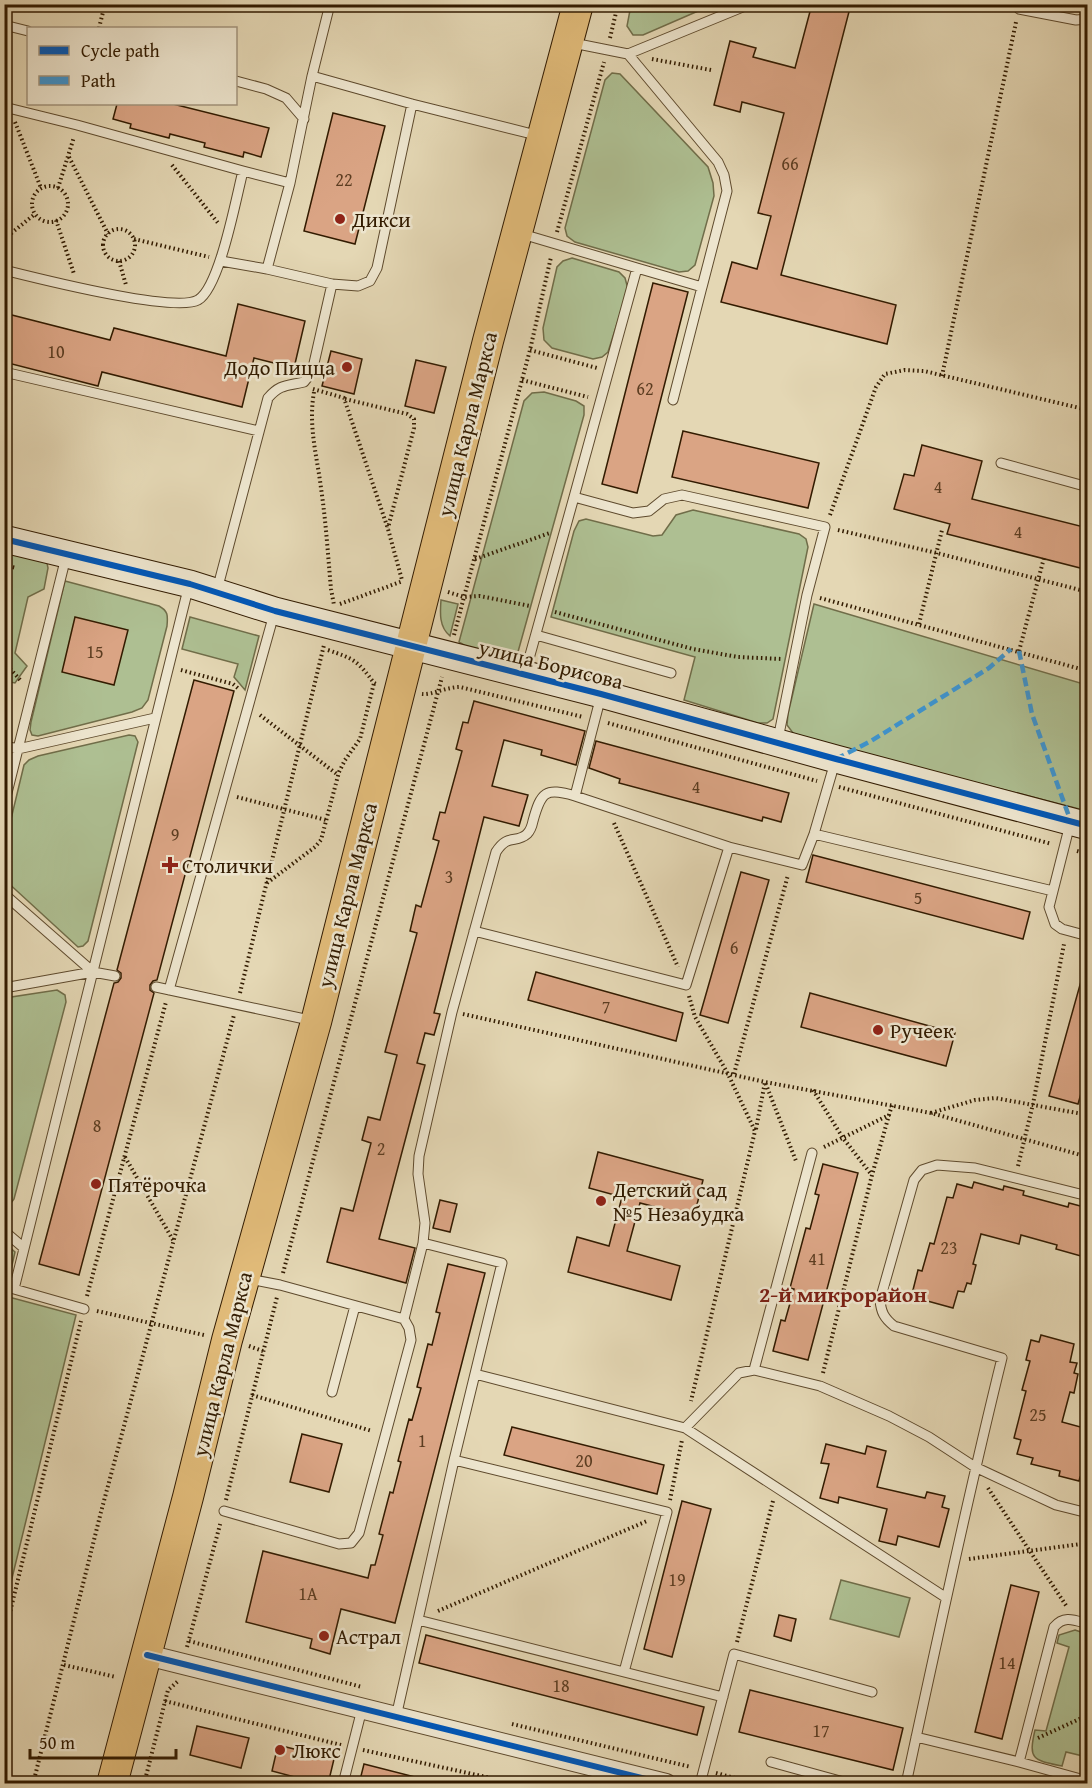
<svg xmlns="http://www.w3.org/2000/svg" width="1092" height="1788" font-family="'Gentium Book Plus',serif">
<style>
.green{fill:#aebf92;stroke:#706d49;stroke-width:1.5}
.building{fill:#daa484;stroke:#321b00;stroke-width:1.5}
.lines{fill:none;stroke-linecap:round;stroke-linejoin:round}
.lane-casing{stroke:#5e4a2d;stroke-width:11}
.street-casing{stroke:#5e4a2d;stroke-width:22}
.secondary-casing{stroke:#321b00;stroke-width:29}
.primary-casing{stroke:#321b00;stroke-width:32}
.path{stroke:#321b00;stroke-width:4;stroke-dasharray:1.5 3;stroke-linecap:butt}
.lane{stroke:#ede5ce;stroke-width:9}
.street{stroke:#ede5ce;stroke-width:20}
.secondary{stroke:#ede5ce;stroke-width:27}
.primary{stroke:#e2bc7a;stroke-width:30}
.quiet{stroke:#3d94d0;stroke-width:4.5;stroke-dasharray:9 4.5;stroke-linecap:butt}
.cycleway-casing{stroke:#ede5ce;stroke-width:10}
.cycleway{stroke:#0057b8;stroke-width:6}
.poi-dot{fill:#8f2418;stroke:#ede5ce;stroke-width:2}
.labels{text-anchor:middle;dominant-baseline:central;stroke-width:5;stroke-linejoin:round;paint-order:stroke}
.number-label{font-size:18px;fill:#5c3d21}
.poi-label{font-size:21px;fill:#321b00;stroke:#ede5ce;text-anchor:start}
.street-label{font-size:21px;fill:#321b00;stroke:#ede5ce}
.neighbourhood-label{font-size:22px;font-weight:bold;fill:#7a1f14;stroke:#ede5ce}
</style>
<rect width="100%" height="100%" fill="#e4d7b4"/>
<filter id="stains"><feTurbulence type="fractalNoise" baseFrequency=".00333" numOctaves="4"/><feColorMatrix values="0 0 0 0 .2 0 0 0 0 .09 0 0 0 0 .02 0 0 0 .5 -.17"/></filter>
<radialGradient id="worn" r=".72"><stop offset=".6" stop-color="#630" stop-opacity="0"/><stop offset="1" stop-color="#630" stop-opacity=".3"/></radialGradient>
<path class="green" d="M631,5V4L712,5L643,35H633L627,26Z
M612,73L620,74L708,167L713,183L714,196L695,265L688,271L679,272L575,242L567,236L565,228L605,80Z
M572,258L619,272L625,278L628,289L608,352L602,357L593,359L552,348L544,340L543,328L557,267L563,261Z
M544,392L576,401L584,406V415L516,659L467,647L459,642L524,401L532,393Z
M693,510L799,534L806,539L808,547L773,719L767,723H758L684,700L695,657L551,617L574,531L579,521L586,519L653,536L662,535L676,515Z
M4,548L47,563L48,568L44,589L28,597L15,653L27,666L15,683L5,681Z
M65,581L159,606C168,611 168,615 167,626L148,700L142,708L132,712L38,736L32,735L30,730L31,722Z
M441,600L458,604L450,636C439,627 440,613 441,600Z
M814,604L1087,685V811L801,738L793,733L787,725L788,714Z
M190,617L259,636L245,690L234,677L238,664L182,649Z
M129,735L135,736L138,742L88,941L83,946L78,947L5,880V844L24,765L29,760L38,756Z
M57,990L65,995L66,1002L14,1199L6,1210H5V998Z
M5,1243L15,1252L5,1296L76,1315L5,1607Z
M841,1580L910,1598L899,1637L830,1619Z
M1075,1630L1087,1634V1757L1066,1752L1062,1766C1033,1760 1028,1760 1035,1730L1046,1731L1069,1647L1057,1643L1059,1635Z"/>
<path class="building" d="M812,4H851L781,275L896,305L887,344L721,302L732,262L757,269L771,216L758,213L784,113L742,102L740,112L714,105L730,41L756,48L753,57L795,68Z
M117,104H173L269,128L261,157L244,152L243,157L204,147L205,143L170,134L169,138L130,128L131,124L113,119Z
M333,113L385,126L355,244L304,231Z
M653,283L688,292L637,493L602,484Z
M238,304L305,321L294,368L254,358L242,407L102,372L98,386L4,362V313L110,340L114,328L226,356Z
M331,351L362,359L354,394L322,386Z
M416,360L446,367L434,413L405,406Z
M683,431L819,463L808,508L672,477Z
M922,445L982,461L972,499L1088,528V570L947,534L950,524L894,509L904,474L914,476Z
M75,617L128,630L114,685L62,672Z
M194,680L234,691L157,980L153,981L150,985V990L154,993L79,1275L39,1264L114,983L118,982L121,978V973L117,970Z
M474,701L585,731L576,765L541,755L542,750L504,740L492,786L528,795L519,826L484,817L434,1013L440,1014L434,1035L425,1033L417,1063L425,1065L379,1239L415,1248L406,1283L327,1262L341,1208L353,1211L371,1143L362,1140L368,1117L380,1120L397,1055L385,1052L417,933L410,931L416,905L421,907L439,841L433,839L440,812L445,813L462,751L456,749L463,722L468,723Z
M596,741L789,793L781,822L763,817L762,821L619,783L620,779L589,768Z
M813,855L1030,912L1023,939L806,882Z
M741,872L769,880L728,1023L700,1015Z
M536,972L683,1013L676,1041L528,1000Z
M1083,974L1088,975V1069L1078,1104L1049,1096Z
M810,993L955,1033L946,1066L801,1027Z
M598,1152L703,1180L694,1217L640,1203L627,1251L680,1266L671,1300L568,1272L577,1237L609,1246L622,1197L589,1188Z
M823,1164L858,1173L808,1360L773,1351L781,1320L785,1321L794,1289L790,1288L806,1228L810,1229L819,1195L815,1194Z
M974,1182L1003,1190L1004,1186L1024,1191L1023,1195L1068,1207L1069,1203L1088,1208V1258L1056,1249L1057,1245L1021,1235L1019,1244L981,1234L973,1264L976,1265L971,1284L967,1283L964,1292L958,1291L953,1308L920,1299L922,1292L913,1290L918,1270L922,1271L930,1243L934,1244L947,1197L953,1198L957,1184L972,1188Z
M440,1200L457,1204L450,1232L433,1228Z
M448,1264L485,1273L395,1623L341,1609L330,1654L310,1648L312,1639L246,1622L263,1551L368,1578L371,1565H375L383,1535L379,1534L390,1492L393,1493L401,1462L398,1461L409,1419L412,1420L421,1388L417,1387L428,1344L432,1345L440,1313L436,1312Z
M1041,1335L1074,1344L1070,1362L1077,1363L1074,1373L1078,1374L1074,1393L1070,1392L1062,1422L1088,1429V1478L1080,1477L1079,1481L1059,1476L1060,1471L1031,1464L1033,1458L1017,1454L1021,1440L1014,1438L1026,1391L1022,1390L1030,1361L1026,1360L1031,1340L1039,1342Z
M512,1427L664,1465L657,1494L504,1455Z
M302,1434L342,1444L329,1492L290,1482Z
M826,1444L865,1454L867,1446L886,1451L877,1487L925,1498L927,1492L945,1496L942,1507L949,1509L939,1547L898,1536L896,1545L879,1541L887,1509L839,1497L838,1503L820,1498L829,1464L821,1463Z
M682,1501L711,1509L672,1657L644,1649Z
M1011,1585L1039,1592L1002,1739L975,1732Z
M779,1615L796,1619L791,1641L774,1636Z
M426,1635L704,1707L697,1735L419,1663Z
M750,1690L903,1728L893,1770L739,1732Z
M197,1726L249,1738L241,1768L190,1755Z
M278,1745L334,1759L328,1784H321L272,1771Z
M364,1764L419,1778L418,1784H359Z"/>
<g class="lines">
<defs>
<path id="lane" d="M1020,4L1019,9L1076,20L1088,19
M4,25L28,31
M573,43L628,54L750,4
M628,54L718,162L724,175L727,191L702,287
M312,76L412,104
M236,81L266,89L286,98L304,119
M4,107L77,125L243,171L290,183
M522,234L637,268
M221,261L267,269
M4,270C36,278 174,313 198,300C220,287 236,198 243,171
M332,284L358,286L370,281L377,268L412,104L540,136
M4,372L259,431
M1001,463L1088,487
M574,497L637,268L702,287L673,400
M217,590L268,398C280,384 287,386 304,382L312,372L332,284L267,269L290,183L312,76L330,4
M536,635L671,673
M525,673L574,497L633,513L649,511L664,499L682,495L825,527L807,595L778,739
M4,746L18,749L155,718
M575,796L729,847
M4,805L66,557
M1070,824L1049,907L1055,924L1062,929L1088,936
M814,834L1053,891
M4,894L93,972L4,988
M474,931L686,985L729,847L802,865L814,834L835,762
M93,972L115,976
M156,987L314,1021
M169,990L274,614
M4,1231L24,1248
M423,1243L425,1223L418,1174L419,1156L452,1012L496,852C508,833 516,844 527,834C531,830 532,826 533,821C541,792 545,787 575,796L601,696
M249,1279L280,1285L404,1319L423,1243L502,1263L454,1460L396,1717
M84,1309L14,1289L189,585
M754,1370L812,1153
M475,1374L685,1428L945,1597
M332,1392L355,1306
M685,1428L739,1373L754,1370L820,1386L889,1416L929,1437L975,1467L1056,1505L1088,1513
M224,1511L339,1544L351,1543L359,1533L411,1340L409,1328L404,1319
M418,1620L624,1672L667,1512L454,1460
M624,1672L723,1697
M916,1737L1019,1762L1088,1781
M771,1762L851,1784
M1019,1762L1054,1627C1064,1615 1074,1620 1088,1624
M185,1784H192
M343,1784L362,1709
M700,1784L734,1654L872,1692
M906,1784C937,1641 967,1499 1002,1358L894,1326C884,1318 881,1312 880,1300L914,1180L922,1170L937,1165L975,1168L1088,1196"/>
<path id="street" d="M147,1655L666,1784"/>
<path id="secondary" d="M4,539L190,584L275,611L601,694L836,759L1088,826"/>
<path id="primary" d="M112,1784L188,1497L227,1340L316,1022L488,341L578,4"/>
</defs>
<use href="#lane" class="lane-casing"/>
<use href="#street" class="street-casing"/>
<use href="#secondary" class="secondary-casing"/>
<use href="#primary" class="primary-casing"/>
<path class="path" d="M99,28L105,4
M610,38L618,4
M652,59L711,70
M15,122L41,188
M69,157L108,234
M172,165L218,223
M32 204a18 18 0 1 1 36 0a18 18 0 1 1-36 0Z
M58,188L74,137
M56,220L74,274
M103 245a16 16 0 1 1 32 0a16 16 0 1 1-32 0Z
M557,232L604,62
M4,239L35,214
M134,239L209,257
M119,261L126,285
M530,350L597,368
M942,376L1016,22
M522,380L588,397
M313,389L344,398L388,529L402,580
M314,392C308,426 317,456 321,488C326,522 328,556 331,589L334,605
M345,399L407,414L414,419V428L388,528
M830,515L876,387L885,374L905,370L924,371L1088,410
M838,530L937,553L1088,592
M475,559L550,533
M4,565L16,568
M448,592L464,597L530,350L551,257
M820,598L1088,671
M340,604L403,581
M555,612L693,649L738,657L782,659
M919,624L942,530
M454,635L464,597L480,596L530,606
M328,650C354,659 357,660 374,683L376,684
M1019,651L1044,558
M4,662L22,682
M181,670L233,684L239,689
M422,694C432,695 446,687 460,687L583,717
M260,715L338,775
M608,723L817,781
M839,787L1052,844
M237,797L326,820
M614,823L678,967
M1077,851L1088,854
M267,883L315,847L321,840L339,772L345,760L360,739L374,683
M240,993L324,645
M689,996L695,1017L727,1072L755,1131L691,1401
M463,1014L765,1082L931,1113L1088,1157
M734,1074L788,875
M813,1090L843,1138L871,1174
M931,1113L975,1100L995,1098L1088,1115
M756,1129L765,1082L796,1161
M824,1147L889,1115L892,1105
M125,1157L173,1240
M1018,1166L1033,1104L1064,944
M283,1273L442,677
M87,1296L166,1002
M97,1311L204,1335
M249,1346L263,1351
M823,1373L872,1175L889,1115
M252,1395L372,1431
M988,1488L1067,1607
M226,1500L277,1297
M670,1500L682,1440
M969,1559L1088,1543
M438,1611L647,1521
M4,1637L81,1321
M189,1641L362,1687
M737,1642L773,1501
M187,1647L221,1521
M64,1665L116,1677
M165,1701L341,1745
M512,1724L691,1767
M1038,1738L1088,1715
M363,1750L518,1784
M716,1773L757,1784
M33,1784L101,1512L234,1015
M144,1784L168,1690L178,1681"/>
<use href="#lane" class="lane"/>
<use href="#street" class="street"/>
<use href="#secondary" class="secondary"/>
<use href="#primary" class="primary"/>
<path class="quiet" d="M1019,651L1032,714L1071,822
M836,759L871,741L989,668L1011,649"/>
<defs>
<path id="cycleway" d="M4,539L190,584L275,611L601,694L836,759L1088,826
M147,1655L666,1784"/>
</defs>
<use href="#cycleway" class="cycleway-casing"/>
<use href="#cycleway" class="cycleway"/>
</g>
<g class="poi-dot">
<circle cx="340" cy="219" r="6"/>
<circle cx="347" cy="367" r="6"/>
<path d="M167 856h6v6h6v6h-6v6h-6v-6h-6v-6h6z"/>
<circle cx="878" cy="1030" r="6"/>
<circle cx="96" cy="1184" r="6"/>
<circle cx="601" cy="1201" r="6"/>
<circle cx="324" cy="1636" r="6"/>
<circle cx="280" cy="1750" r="6"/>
</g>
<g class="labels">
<g class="number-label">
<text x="790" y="163">66</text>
<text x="344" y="179">22</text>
<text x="56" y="351">10</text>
<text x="645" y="388">62</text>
<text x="938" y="486">4</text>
<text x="1018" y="531">4</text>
<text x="95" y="651">15</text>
<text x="696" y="786">4</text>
<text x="175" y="834">9</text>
<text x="449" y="876">3</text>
<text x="918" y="897">5</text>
<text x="734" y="947">6</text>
<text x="606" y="1006">7</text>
<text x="97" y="1125">8</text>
<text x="381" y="1148">2</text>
<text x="949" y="1247">23</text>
<text x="817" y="1258">41</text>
<text x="1038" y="1414">25</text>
<text x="422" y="1440">1</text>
<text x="584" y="1460">20</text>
<text x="677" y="1579">19</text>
<text x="308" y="1593">1А</text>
<text x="1007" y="1662">14</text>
<text x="561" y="1685">18</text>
<text x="821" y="1730">17</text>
</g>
<g class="poi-label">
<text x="352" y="219">Дикси</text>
<text x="335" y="367" text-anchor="end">Додо Пицца</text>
<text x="182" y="865">Столички</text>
<text x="890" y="1030">Ручеек</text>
<text x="108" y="1184">Пятёрочка</text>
<text x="613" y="1189">Детский сад<tspan x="613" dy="24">№5 Незабудка</tspan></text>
<text x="336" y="1636">Астрал</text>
<text x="292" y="1750">Люкс</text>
</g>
<g class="street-label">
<text transform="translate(467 424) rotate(-76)">улица Карла Маркса</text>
<text transform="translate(551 664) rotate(14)">улица Борисова</text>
<text transform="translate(347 895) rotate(-76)">улица Карла Маркса</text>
<text transform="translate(222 1364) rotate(-76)">улица Карла Маркса</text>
</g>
<g class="neighbourhood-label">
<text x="843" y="1294">2-й микрорайон</text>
</g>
</g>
<rect width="1092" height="1788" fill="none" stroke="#e4d7b4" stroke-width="24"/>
<rect x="6" y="6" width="1080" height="1776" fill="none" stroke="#321b00" stroke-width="3"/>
<rect x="12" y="12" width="1068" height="1764" fill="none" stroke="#321b00" stroke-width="1.5"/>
<rect x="27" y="27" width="210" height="78" fill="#ede5ce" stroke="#a2947c" stroke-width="1.5"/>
<rect x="39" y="46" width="30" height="9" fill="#0057b8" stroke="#a2947c" stroke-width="1.5"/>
<text x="81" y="57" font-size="18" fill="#321b00">Cycle path</text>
<rect x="39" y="76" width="30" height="9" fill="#3d94d0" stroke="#a2947c" stroke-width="1.5"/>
<text x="81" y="87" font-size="18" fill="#321b00">Path</text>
<path d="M30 1749v9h146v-9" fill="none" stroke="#321b00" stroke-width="3"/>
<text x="39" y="1749" font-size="18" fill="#321b00" stroke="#ede5ce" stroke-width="4.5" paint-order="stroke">50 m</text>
<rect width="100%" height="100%" filter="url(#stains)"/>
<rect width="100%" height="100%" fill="url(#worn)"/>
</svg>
